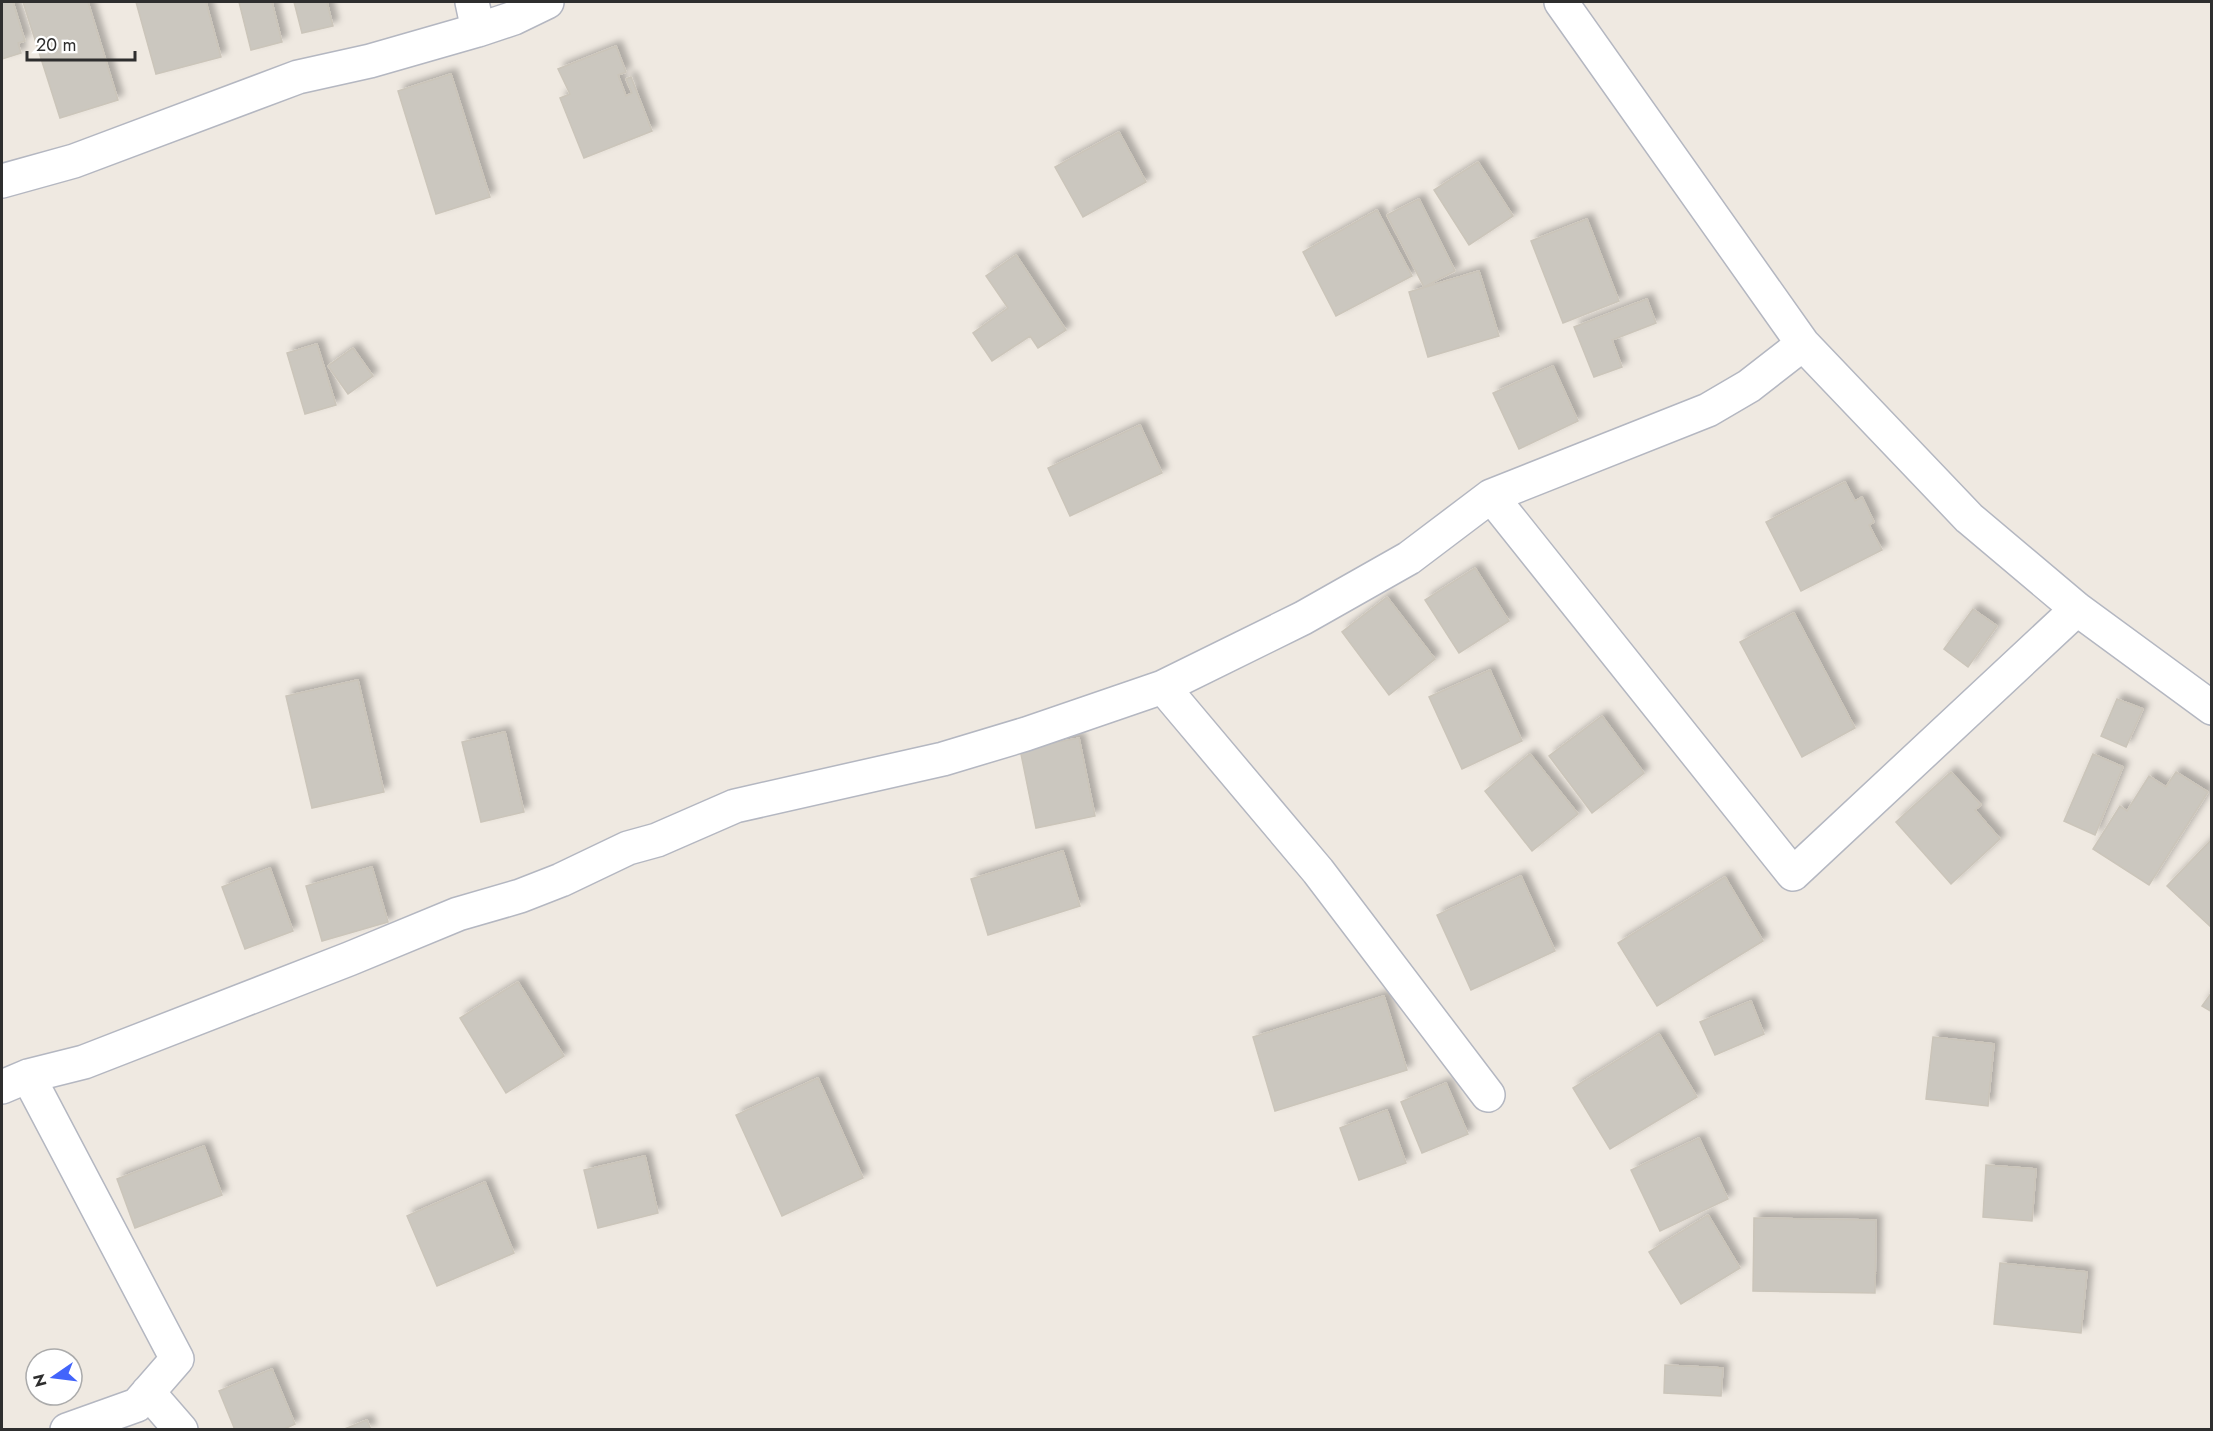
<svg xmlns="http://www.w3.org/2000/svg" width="2213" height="1431" font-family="Jost,sans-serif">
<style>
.building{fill:#cbc7bf;stroke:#cbc5ba;stroke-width:1.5;filter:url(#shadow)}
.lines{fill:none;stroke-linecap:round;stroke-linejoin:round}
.street-casing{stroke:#b4b7c1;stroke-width:36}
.street{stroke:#fff;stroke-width:33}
</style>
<defs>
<filter id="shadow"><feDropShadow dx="5.5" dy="-5.5" stdDeviation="3" flood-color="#0004"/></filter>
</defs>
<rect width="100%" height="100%" fill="#efe9e1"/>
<path class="building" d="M2,2H13L25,41L18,43L21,53L2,59Z
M23,2H88L118,100L60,118Z
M136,2H206L221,57L156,74Z
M239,2H272L282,42L251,50Z
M294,2H327L333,26L302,33Z
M616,46L626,72L618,75L626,96L632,93L626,79L631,77L652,131L584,158L560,98L570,94L558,69Z
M451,74L490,197L436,214L398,91Z
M1119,132L1146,182L1083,217L1055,167Z
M1478,162L1513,216L1469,245L1434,190Z
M1419,199L1455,271L1424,287L1387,215Z
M1377,210L1412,276L1336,316L1303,252Z
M1587,219L1619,301L1563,323L1531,241Z
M1016,255L1066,330L1038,348L1030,336L992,361L973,333L1008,308L986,276Z
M1479,271L1499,336L1428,357L1409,292Z
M1647,299L1656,323L1612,340L1622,367L1594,377L1574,327Z
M317,344L336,405L305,414L287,353Z
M353,348L373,376L348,394L328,366Z
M1553,366L1578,421L1519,449L1493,393Z
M1140,425L1162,473L1070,516L1048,468Z
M1845,482L1855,501L1862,497L1874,522L1869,525L1882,550L1801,591L1766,522Z
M1475,568L1509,621L1459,653L1425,600Z
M1387,597L1435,659L1389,695L1342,632Z
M1973,609L1997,626L1968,667L1944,649Z
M1794,613L1855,728L1802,757L1740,642Z
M1490,670L1522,741L1462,769L1429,697Z
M358,680L384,792L312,808L286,696Z
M2117,699L2143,709L2126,747L2101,736Z
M1602,716L1644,773L1592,813L1549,756Z
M505,732L524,812L481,822L462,742Z
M1079,738L1095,816L1036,828L1020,749Z
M1530,754L1578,814L1532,851L1485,791Z
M2093,754L2123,767L2095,835L2064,821Z
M1951,772L1981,805L1975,810L2000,839L1951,884L1896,822Z
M2176,772L2208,792L2149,885L2093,849L2120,806L2127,811L2149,776L2166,787Z
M2211,840H2212V928L2167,886Z
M1063,851L1080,906L988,935L971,879Z
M372,867L388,922L322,941L306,886Z
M270,868L293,931L245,949L222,887Z
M1521,876L1555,951L1471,990L1437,915Z
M1725,877L1763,941L1657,1006L1618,943Z
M518,982L564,1056L506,1093L460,1018Z
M2212,992V1012L2202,1006Z
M1384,996L1407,1070L1275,1111L1253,1037Z
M1751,1001L1764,1034L1715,1055L1700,1022Z
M1659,1034L1697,1097L1610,1149L1573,1088Z
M1933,1037L1994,1044L1988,1106L1926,1099Z
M818,1078L863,1178L782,1216L736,1115Z
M1446,1083L1468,1134L1422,1153L1401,1102Z
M1387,1110L1406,1163L1359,1180L1340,1128Z
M1699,1138L1728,1199L1660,1231L1631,1170Z
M204,1146L222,1195L135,1228L117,1179Z
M645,1156L658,1213L598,1228L584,1170Z
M1986,1165L2036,1169L2032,1221L1983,1217Z
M485,1182L514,1253L437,1286L407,1216Z
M1708,1215L1740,1268L1681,1304L1649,1252Z
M1754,1218L1876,1220L1875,1293L1753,1291Z
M2000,1263L2087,1272L2081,1333L1994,1324Z
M1665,1365L1723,1368L1721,1396L1664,1393Z
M272,1369L295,1424L282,1430H235L219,1391Z
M367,1420L371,1430H342Z"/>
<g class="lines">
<defs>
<path id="street" d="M472,2L478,30
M1561,2L1803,344L1969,518L2077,609L2212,708
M2,181L74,161L298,77L370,61L478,30L514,18L547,2
M1491,496L1793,874L2077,609
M1163,687L1318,871L1488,1095
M28,1076L177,1359L137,1405L67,1430
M2,1087L28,1076L84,1062L349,959L458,914L520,896L561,880L628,848L657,840L735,806L943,759L1026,734L1163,687L1303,618L1409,558L1491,496L1708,410L1749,386L1803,344
M148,1392L181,1430"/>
</defs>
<use href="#street" class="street-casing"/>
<use href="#street" class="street"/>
</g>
<rect width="2213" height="1431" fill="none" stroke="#2e2e2e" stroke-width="6"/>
<g transform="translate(54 1377) rotate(256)"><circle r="28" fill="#ffffff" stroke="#ababab" stroke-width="1.5"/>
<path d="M0-4.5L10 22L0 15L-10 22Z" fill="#4264fb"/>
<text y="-9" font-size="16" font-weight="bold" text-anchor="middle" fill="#2e2e2e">N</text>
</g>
<path d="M27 51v9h108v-9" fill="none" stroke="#2e2e2e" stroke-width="3"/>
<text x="36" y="51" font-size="18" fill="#2e2e2e" stroke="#ffffff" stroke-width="4.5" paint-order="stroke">20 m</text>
</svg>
